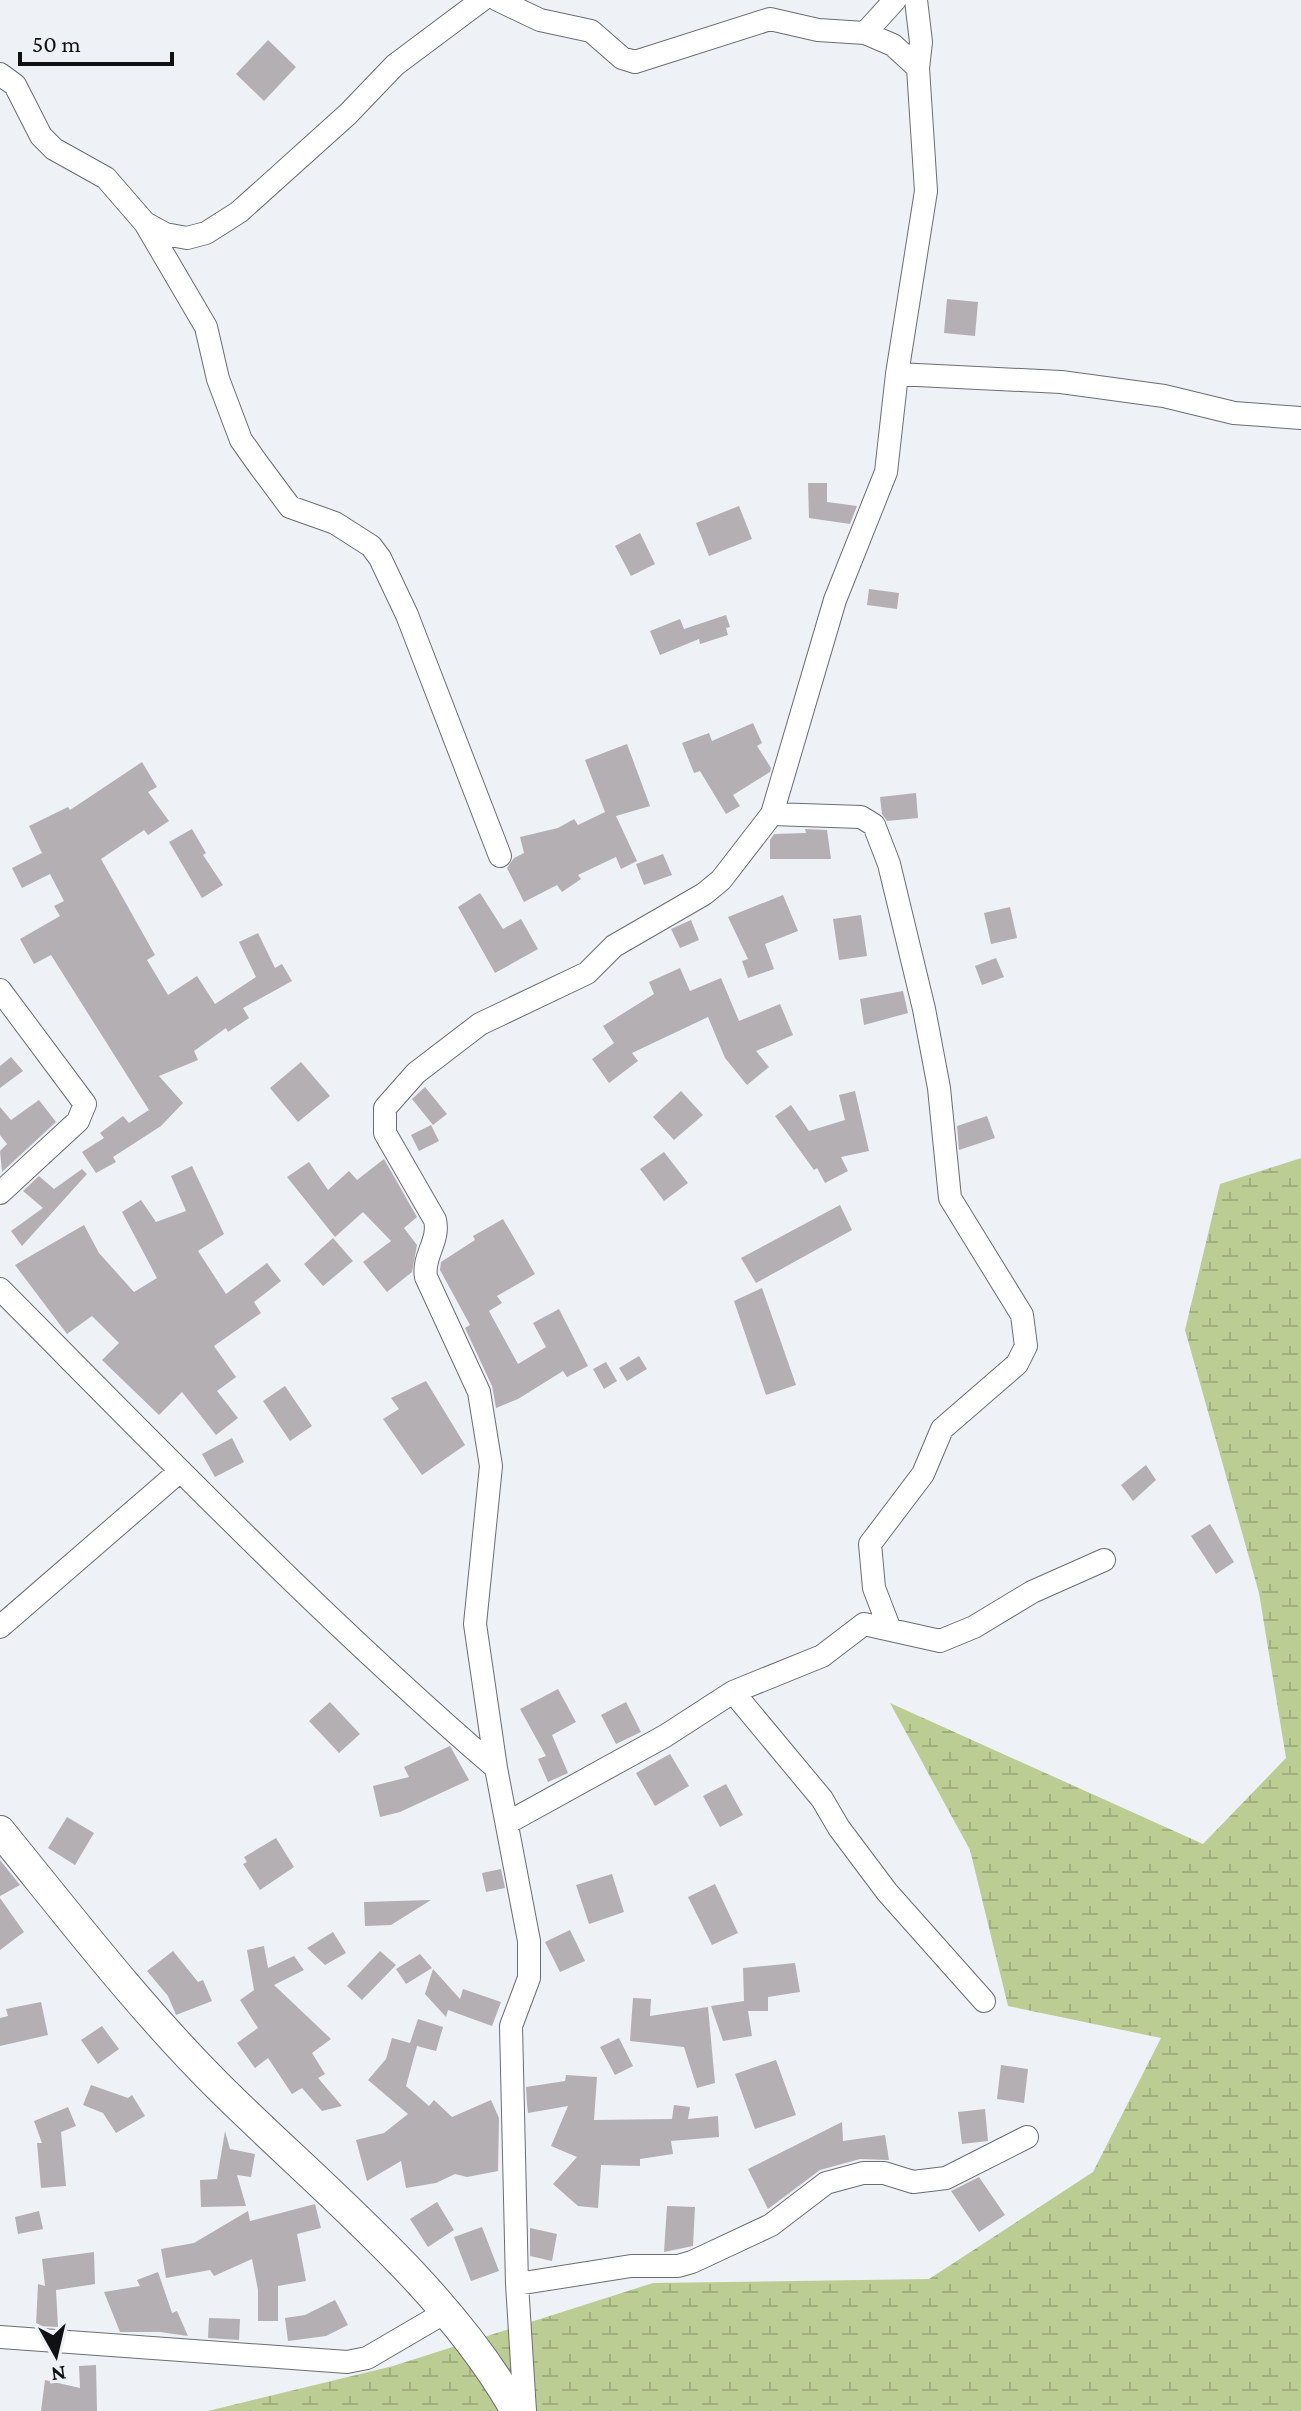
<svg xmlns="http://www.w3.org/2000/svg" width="1301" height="2411" font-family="'Crimson Pro',serif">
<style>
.wetland{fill:url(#wetland-marsh)}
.building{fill:#b4afb2}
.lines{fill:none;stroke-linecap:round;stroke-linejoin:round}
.street-casing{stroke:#6b6d71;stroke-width:24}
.secondary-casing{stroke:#6b6d71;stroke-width:32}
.street{stroke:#fff;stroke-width:22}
.secondary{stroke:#fff;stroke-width:30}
</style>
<defs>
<pattern id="wetland-marsh" width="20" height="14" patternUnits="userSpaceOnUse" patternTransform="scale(2)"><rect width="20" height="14" fill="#bccd94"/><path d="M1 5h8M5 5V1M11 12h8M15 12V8" fill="none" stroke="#a1af7f"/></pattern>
</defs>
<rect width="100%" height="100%" fill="#eef1f6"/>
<path class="wetland" d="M1301,1158V2411H208L393,2366L653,2283L929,2279L1093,2172L1161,2038L1008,2006L970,1850L890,1703L1203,1844L1286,1758L1259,1593L1185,1330L1220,1184Z"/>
<path class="building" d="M268,40L296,67L264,101L236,74Z
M947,299L978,302L975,336L944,333Z
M808,483H827V502L857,506L850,524L809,518Z
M739,506L752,539L709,556L696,523Z
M640,533L655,564L631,576L615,546Z
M869,589L899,593L897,609L867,605Z
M726,615L730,627L726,628L728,635L700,644L699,639L660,655L650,631L680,619L684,629Z
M753,723L762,743L757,746L771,768L770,772L733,795L740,806L726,814L700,771L694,773L682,743L709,733L712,741Z
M627,744L650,806L616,816L637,861L621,869L616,857L578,875L581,879L562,892L557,885L524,902L507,868L514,858L524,853L520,837L558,828L574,819L578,825L605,812L585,760Z
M142,762L157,787L148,792L169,821L148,835L144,830L101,859L155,955L147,960L168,995L197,976L215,1004L256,977L239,942L258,933L275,968L282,964L292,981L243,1008L249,1018L228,1032L226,1028L194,1051L198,1060L159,1076L183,1103L161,1126L113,1157L116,1162L96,1173L82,1152L104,1138L100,1133L123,1116L129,1123L149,1110L51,955L34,964L20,939L60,916L54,906L64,901L50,874L22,888L12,868L42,853L29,826L68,807L70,810Z
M916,793L918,818L887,821L882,814L880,797Z
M192,829L206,853L203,855L223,885L202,898L169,842Z
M805,829L827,830L831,859H770V840L774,834L806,833Z
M663,854L672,875L644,885L636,864Z
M480,893L503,929L521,919L538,949L495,973L458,907Z
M783,895L798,931L765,944L774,969L748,978L742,961L748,959L728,917Z
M1010,907L1017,938L991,944L984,913Z
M861,915L867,956L839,960L833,919Z
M691,920L699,940L680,948L671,929Z
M996,958L1004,977L982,985L975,966Z
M680,968L690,991L721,978L739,1021L780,1004L793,1035L756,1051L769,1067L747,1085L725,1058L708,1017L632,1053L638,1061L609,1083L592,1059L614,1043L603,1026L654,994L649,982Z
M903,991L908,1013L864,1025L860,999Z
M11,1057L23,1071L0,1088V1066Z
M301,1062L330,1096L298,1122L270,1088Z
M425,1087L447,1114L433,1125L412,1099Z
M681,1091L703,1115L674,1140L653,1117Z
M855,1091L869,1151L841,1157L848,1171L825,1183L817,1168L814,1170L775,1116L791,1105L809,1131L845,1120L839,1095Z
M39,1100L56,1122L2,1172L0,1151L7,1144L0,1135V1107L11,1120Z
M987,1116L995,1138L959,1150L957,1126Z
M431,1125L439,1141L419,1151L411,1135Z
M664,1152L688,1183L664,1201L640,1169Z
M384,1159L417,1217L404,1228L417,1245L412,1272L387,1292L363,1262L391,1241L363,1212L335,1237L287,1177L309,1162L328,1190L349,1171L357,1180Z
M192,1166L224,1234L198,1251L226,1294L267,1263L281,1281L254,1302L261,1313L214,1346L236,1377L217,1391L238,1418L216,1435L182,1392L159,1415L102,1360L119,1343L92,1316L67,1334L15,1265L84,1225L99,1253L134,1292L157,1278L122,1212L141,1200L156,1222L186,1211L171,1176Z
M82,1169L87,1174L22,1246L11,1231L43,1208L23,1191L39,1176L54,1189Z
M840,1205L852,1230L756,1283L741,1258Z
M503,1219L535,1274L497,1296L502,1303L489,1311L518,1364L546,1347L533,1323L559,1309L588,1366L567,1377L563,1371L518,1399L496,1408L492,1386L465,1328L470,1325L440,1270L441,1262L475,1240L473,1236Z
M333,1238L353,1261L323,1286L304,1264Z
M762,1288L796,1385L766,1395L734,1301Z
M639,1356L647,1369L627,1381L619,1368Z
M606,1362L617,1381L604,1389L593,1369Z
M426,1381L465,1445L422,1475L383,1419L399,1409L391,1398Z
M285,1386L312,1426L290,1441L263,1401Z
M232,1438L244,1462L215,1477L202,1454Z
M1146,1465L1156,1480L1133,1501L1121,1485Z
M1210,1524L1234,1562L1216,1574L1191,1536Z
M558,1689L576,1722L552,1735L568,1773L548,1782L538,1759L546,1756L520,1709Z
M330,1702L360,1734L339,1753L309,1721Z
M626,1702L641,1732L616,1744L601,1715Z
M450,1746L469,1780L400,1812L380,1817L373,1786L409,1777L404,1767Z
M670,1754L689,1786L655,1806L636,1773Z
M726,1784L743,1815L720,1827L703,1796Z
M67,1817L94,1833L75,1865L48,1848Z
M276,1838L294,1867L260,1890L243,1864L247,1862L244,1857Z
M0,1860L20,1885L0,1896Z
M501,1869L505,1888L486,1892L482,1873Z
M612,1874L624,1912L589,1924L576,1885Z
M715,1884L738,1933L712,1945L688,1897Z
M0,1898L24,1932L0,1950Z
M431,1900L391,1925L365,1926L364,1902Z
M570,1930L585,1961L560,1972L545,1942Z
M333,1932L346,1953L325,1965L307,1948Z
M264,1946L268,1968L294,1956L304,1970L274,1985L331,2039L312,2053L325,2074L318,2078L342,2106L322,2111L302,2088L292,2094L268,2058L255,2068L237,2043L258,2028L240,2000L254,1990L247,1950Z
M173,1951L198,1982L203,1980L212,2001L176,2015L168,1996L147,1971Z
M380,1951L396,1965L362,2000L347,1986Z
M420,1954L432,1968L406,1984L396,1969Z
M795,1963L800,1992L768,1997V2011H748L752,2036L723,2041L711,2006L744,2001L743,1968Z
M433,1969L460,1999L463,1989L501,2002L492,2026L448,2010L446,2017L425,1994Z
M633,1998L651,1999L650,2016L708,2007L715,2083L697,2088L684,2047L630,2041Z
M41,2002L48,2035L0,2046V2018L8,2016L6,2009Z
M418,2019L443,2027L436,2051L417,2046L406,2086L429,2106L434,2100L452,2117L491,2100L499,2118L498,2171L467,2177L455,2174L436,2183L406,2188L401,2161L367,2181L356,2140L384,2133L408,2114L368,2080L386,2059L392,2038L410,2043Z
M102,2026L119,2049L98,2064L81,2040Z
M619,2038L633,2066L615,2075L600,2047Z
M776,2060L796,2115L755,2129L735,2074Z
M1001,2065L1028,2069L1024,2103L997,2099Z
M566,2075L597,2077L594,2120L672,2119L674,2105L690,2107L688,2119L718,2116L719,2137L671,2141L673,2154L640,2159V2166L601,2165L598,2208L578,2206L553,2184L577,2157L551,2146L568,2106L528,2113L527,2104L526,2087L565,2081Z
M91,2085L128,2098L132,2095L145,2116L116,2133L103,2113L83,2105Z
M68,2107L76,2126L61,2132L66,2186L41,2188L37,2143H42L34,2121Z
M985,2109L988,2141L962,2144L958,2112Z
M842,2122L843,2141L885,2135L889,2160L860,2159L820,2170L768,2209L748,2169Z
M225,2131L230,2149L255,2154L251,2177L237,2175L246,2206L201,2207L200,2180L217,2179Z
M979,2177L1005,2215L979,2232L951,2191Z
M437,2202L454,2230L428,2247L410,2219Z
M315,2204L321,2228L297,2234L306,2281L278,2286V2321H258V2290L252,2259L214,2276L210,2270L166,2278L161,2249L194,2243L248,2211L250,2221Z
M667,2206L695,2207L693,2246L664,2252Z
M39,2211L43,2229L18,2234L15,2217Z
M482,2227L499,2271L471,2281L454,2237Z
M530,2228L557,2234L552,2261L530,2256Z
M94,2252L95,2284L56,2290L58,2327L36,2326L38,2284L45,2286L42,2259Z
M158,2272L172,2313L177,2311L188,2336L160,2332H120L104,2292L140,2286L137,2280Z
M335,2300L348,2325L326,2336L288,2341L285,2318L305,2315Z
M209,2318L240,2319L239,2340L208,2338Z
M96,2365L97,2411H41L45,2380L80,2388L79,2366Z"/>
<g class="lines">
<defs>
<path id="street" d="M498,0L540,20L591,31L622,58L635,62L770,19L818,30L865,33L893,45L918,68L926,191L897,374L886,472L835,600L772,814L721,880L704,894L614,946L587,973L480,1024L416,1073L385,1108V1133L435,1220C440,1241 422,1257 426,1277L479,1392L491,1466L475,1624L496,1768L529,1941V1978L511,2026L517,2284L525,2411
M916,0L921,42L918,68
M865,33L895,0
M0,74L15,85L41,136L54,149L106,178L145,223L165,234L187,238L206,233L239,212L348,114L395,65L482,0
M145,223L206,327L218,379L241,440L258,464L290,507L335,523L371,546L380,558L407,615L500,856
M897,374L1061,382L1164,396L1234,413L1301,418
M772,814L861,817L874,825L889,864L924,1009L939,1088L950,1198L1022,1315L1026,1346L1017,1364L942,1429L923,1474L870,1544L874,1588L889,1627
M0,990L85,1104L78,1121L0,1193
M0,1289C162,1452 322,1618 496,1768
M0,1627L180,1471
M733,1692L822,1799L839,1828L887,1892L984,2001
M507,1823L665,1736L733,1692L822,1656L864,1624L940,1641L974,1627L1032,1592L1104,1560
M517,2284L631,2266H678L692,2262L771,2225L826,2183L863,2173H884L913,2182L946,2178L1027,2137
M0,2337L347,2362L367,2358L444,2313"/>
<path id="secondary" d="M0,1831C70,1917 138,2006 217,2085C317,2185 447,2287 516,2411"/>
</defs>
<use href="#street" class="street-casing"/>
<use href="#secondary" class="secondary-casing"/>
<use href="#street" class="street"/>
<use href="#secondary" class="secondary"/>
</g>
<g transform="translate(56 2355) rotate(172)" stroke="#eef1f6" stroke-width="6" paint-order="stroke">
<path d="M0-6L14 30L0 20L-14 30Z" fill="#101112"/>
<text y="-12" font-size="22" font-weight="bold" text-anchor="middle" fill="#101112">N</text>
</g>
<path d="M20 52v12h152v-12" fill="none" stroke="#101112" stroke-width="4"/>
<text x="32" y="52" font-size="24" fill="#101112" stroke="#eef1f6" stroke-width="6" paint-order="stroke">50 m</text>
</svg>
